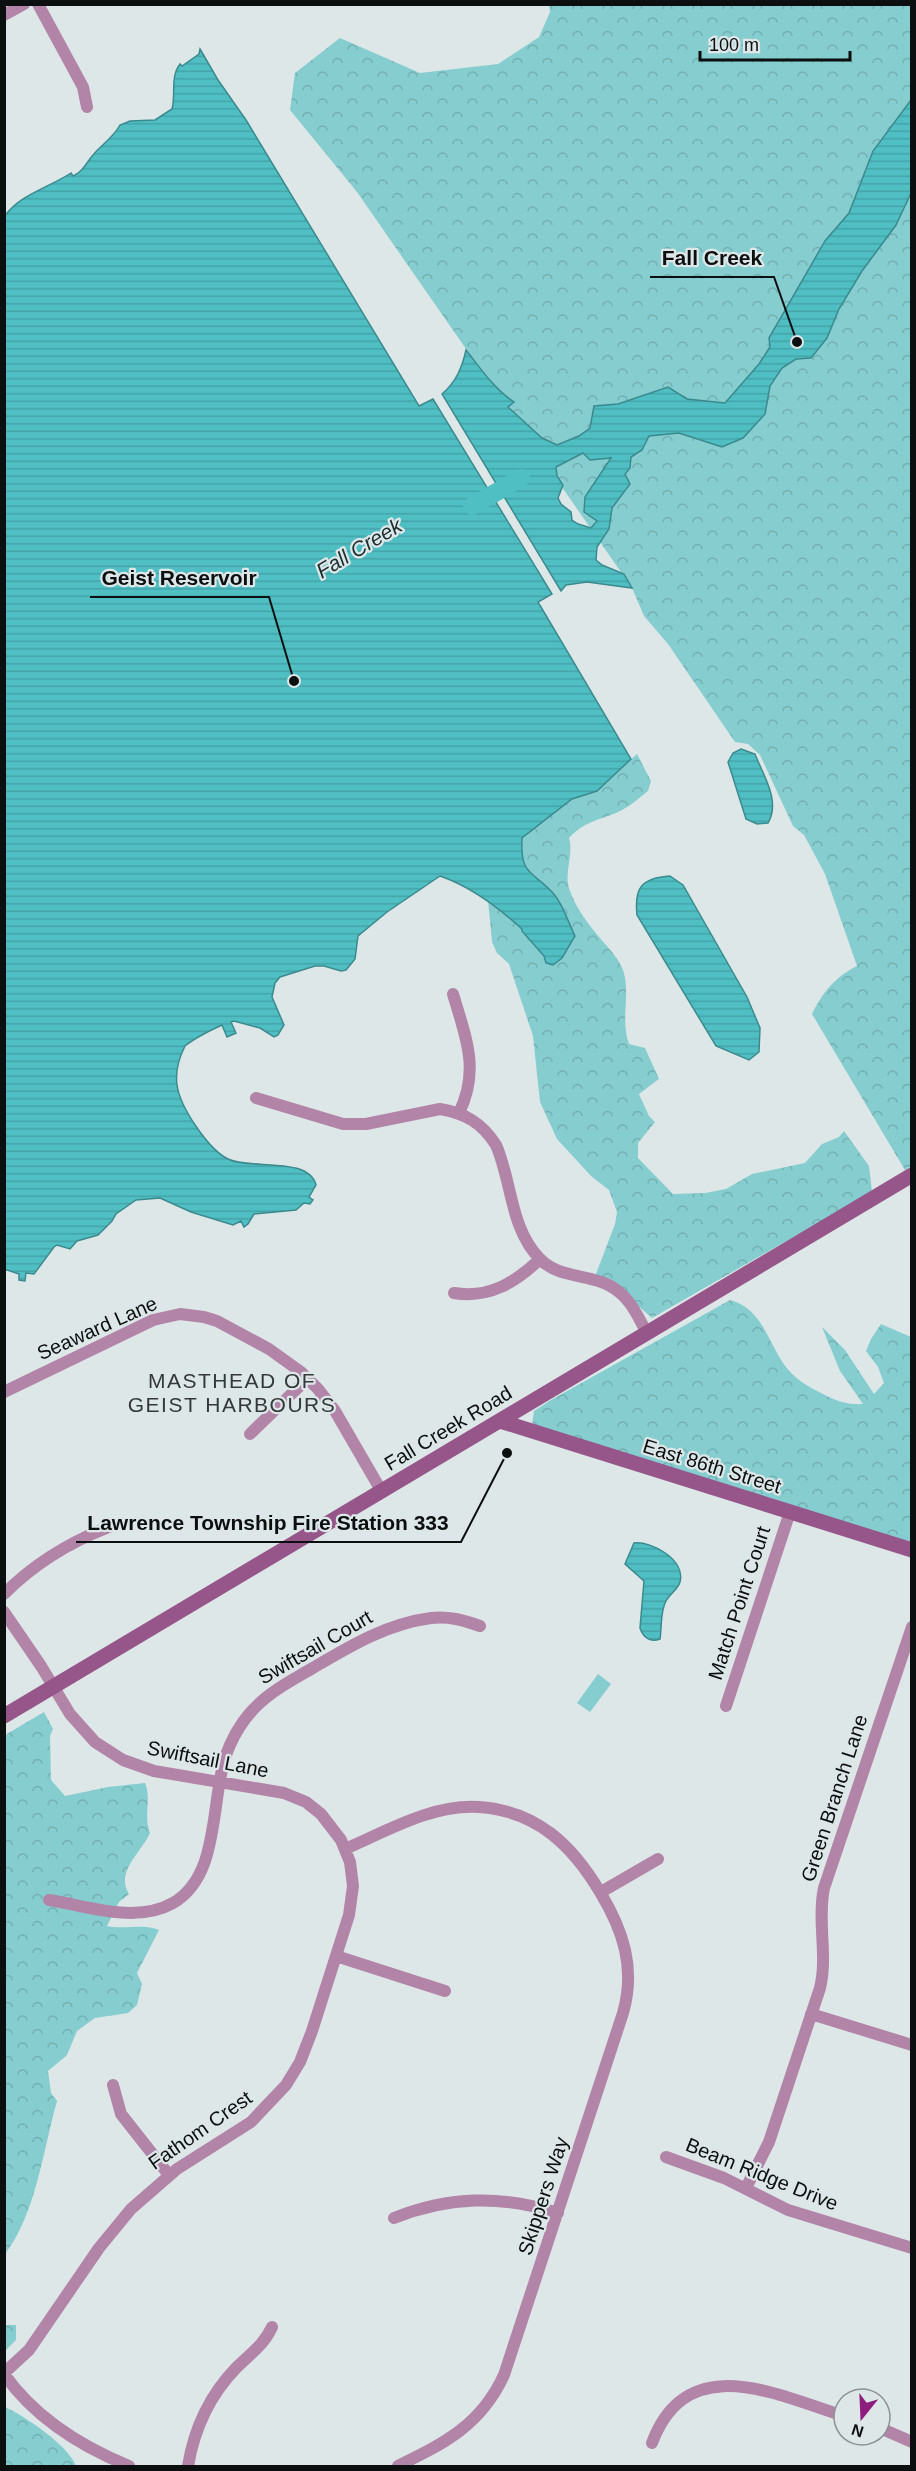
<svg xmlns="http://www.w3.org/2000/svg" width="916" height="2471" font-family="Arial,sans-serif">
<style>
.forest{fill:url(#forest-crowns)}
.pitch{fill:#86cdd0}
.water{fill:url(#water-rules);stroke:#3b8a8e;stroke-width:1.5;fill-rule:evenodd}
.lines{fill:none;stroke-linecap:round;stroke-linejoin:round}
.river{stroke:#4fbfc4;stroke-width:18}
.street{stroke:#b285a8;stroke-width:12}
.secondary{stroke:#965689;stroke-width:15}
.labels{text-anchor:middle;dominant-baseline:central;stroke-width:4.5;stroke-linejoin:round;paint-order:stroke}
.street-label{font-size:20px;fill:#0c0f0f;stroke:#dee7e8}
.water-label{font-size:21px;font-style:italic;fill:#1a2f2f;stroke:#dee7e8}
.neighbourhood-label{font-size:21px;letter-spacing:1.5px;fill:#32393a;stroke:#dee7e8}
.leader{fill:none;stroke:#0c0f0f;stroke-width:2}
.callout-dot{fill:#0c0f0f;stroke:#dee7e8;stroke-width:2}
.callout-label{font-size:21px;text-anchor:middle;font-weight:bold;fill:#0c0f0f;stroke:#dee7e8;stroke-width:4.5;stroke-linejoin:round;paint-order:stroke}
</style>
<defs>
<pattern id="forest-crowns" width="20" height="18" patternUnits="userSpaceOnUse" patternTransform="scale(1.5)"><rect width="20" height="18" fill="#86cdd0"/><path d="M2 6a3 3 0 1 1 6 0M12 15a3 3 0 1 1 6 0" fill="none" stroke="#72afb1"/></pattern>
<pattern id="water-rules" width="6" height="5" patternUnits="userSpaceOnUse" patternTransform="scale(1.5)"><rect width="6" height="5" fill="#4fbfc4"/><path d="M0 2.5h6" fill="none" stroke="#44a3a7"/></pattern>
</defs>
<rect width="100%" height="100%" fill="#dee7e8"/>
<path class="forest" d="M549,5H911L912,1166L905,1170L812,1014C823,992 835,977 857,966L825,874L804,835L793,826L760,755L748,744L735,742L668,644L644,616L632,588L357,192L290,110L295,73L340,38L420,73L498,64L539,37L550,12Z
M637,754L651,781L648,791C638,799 628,808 616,813C598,820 582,823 569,838C574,855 564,871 569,888C574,904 585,920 595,932C605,945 617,955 623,970C631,993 620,1020 629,1044L645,1048L659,1079L639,1094L649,1116L655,1122L638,1143V1158L673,1194L705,1193L726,1189L752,1174L805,1163L822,1144L839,1137L844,1131L869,1166L872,1192L652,1318L617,1287L596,1274L615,1224L617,1212L609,1190L591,1176L557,1139L540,1102L533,1036L509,964L497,953L492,942L488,900L523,929L522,931L544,956L554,893C530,874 520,870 522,838L572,799L597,790Z
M730,1300C761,1308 767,1339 783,1363C793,1378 807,1386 823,1394C836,1401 848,1405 863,1404L840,1371L822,1327L845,1350L874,1394L884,1383L878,1367L866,1351L871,1339L881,1324L911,1337V1545L532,1425L534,1411L551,1400Z
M44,1712L53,1729L50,1736L51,1780L65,1796L108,1787L145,1783C152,1800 143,1814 150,1833C141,1853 115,1872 129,1894L119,1902L107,1926C125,1930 144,1923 159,1930L137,1973L142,1984L137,2005L128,2013L95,2018L77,2031L67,2055L48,2071L51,2093L57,2101C43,2150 36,2214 5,2254V1735Z
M5,2325H16V2340L5,2351Z
M5,2407C25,2416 69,2446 76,2466H5Z"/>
<path class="pitch" d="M598,1674L611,1684L590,1712L577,1703Z"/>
<path class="water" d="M200,49L218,80L246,120L419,406L433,399L552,594L538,602L631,759L597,791L572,799L522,838C520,876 532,870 553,893C563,904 568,922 575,936L562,958L553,965L546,963L544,956L522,931V929C498,907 472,887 440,876L387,912L358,936L355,959L346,970L341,971L324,966H315L280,977L275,983L272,997L284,1025L278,1035L274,1037L260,1028L234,1021L231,1022L236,1033L227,1037L222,1025C209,1031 196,1037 185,1046C179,1058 175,1071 177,1085C180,1107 208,1149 228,1159C250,1170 309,1156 316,1185L309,1197L313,1200L310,1204L304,1203L296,1210L254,1214L248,1224L244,1227L241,1221L233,1225L191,1212L160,1198L136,1200L116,1214L112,1221L98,1235L77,1241L70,1249L57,1245L54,1247L34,1274L26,1273L25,1281L19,1280V1274L4,1269L5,216C19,195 50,187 71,173L73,176C83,172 86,163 93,155C102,144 113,138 120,125L130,121L155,120L172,109C176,94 170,77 180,64L182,66L199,54Z
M911,100V193L896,225L862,271L839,309L827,338L811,358L796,359L782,368L770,386L765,414L743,438L722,447L679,433L649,436L642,450L631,457L630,468L625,474L630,484L612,508L609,529L597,547L596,560L602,565L624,574L632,588L587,582L566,585L561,591L442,394C456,382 462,368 466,350C481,369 495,390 514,402L508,407L542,438L557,445L579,436L590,428L594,406L618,404L668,387L687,399L725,403L759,364L770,347L769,338L825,241L849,213L873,151ZM583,453L590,460L611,458L585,497L584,512L597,521L591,528L578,524L572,520L571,512L561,504L558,498L563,485L557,476L556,467Z
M741,749L755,754C763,775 781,801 768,823L757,824L746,819L728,762L733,753Z
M670,876L683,885L747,997L760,1028L759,1052L749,1060L716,1046L637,915C634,887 642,878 670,876Z
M634,1543C652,1541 686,1560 680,1582C678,1589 670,1594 666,1601C660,1612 662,1626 660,1639C650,1643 643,1637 640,1628L644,1581L625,1564Z"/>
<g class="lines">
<path class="river" d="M472,506L521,478"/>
<path class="street" d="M38,4L83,87L87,107
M4,15L24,4
M453,994C466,1038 480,1070 459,1113
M256,1098L343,1124H366L440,1109C465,1113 482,1123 496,1145C512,1181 510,1229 540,1259C561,1281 596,1272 619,1292C632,1302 639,1319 647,1333
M454,1293C489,1299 516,1282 540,1259
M4,1392L153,1320L180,1314L204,1317L217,1321L269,1349L301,1372L318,1389L335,1411L382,1492
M250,1434L307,1379
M4,1594C34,1564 70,1542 109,1527
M4,1612L41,1666L70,1714L95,1742L123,1760L154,1771L284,1793L306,1802L321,1814L341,1840L350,1862L353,1886L349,1915L312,2031L300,2062L286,2085L251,2122L177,2169L131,2209L99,2248L29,2350L4,2373
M726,1706L790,1512
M345,1849C387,1831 432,1804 479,1807C537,1811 572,1845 600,1892C623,1930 636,1968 623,2013L504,2375C481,2425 445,2443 398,2466
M601,1892L658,1859
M49,1900C88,1906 136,1924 173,1903C224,1873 208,1793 230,1745C237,1729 248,1713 262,1701C276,1688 294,1679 311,1669C350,1646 386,1624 431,1618C449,1616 463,1620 480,1626
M336,1956L445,1991
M811,2014L912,2045
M113,2085L121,2114L169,2175
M666,2157L724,2178L788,2210L912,2248
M746,2188L769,2142L820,1988C828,1956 817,1921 824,1888L912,1627
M394,2218C449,2196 501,2195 558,2213
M4,2374C35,2418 80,2446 129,2466
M880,2428L912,2442
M652,2443C687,2349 777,2395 844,2416
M188,2466C194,2430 210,2395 236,2368C250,2354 264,2345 272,2327"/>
<path class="secondary" d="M500,1421L912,1550
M4,1716L912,1175"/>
</g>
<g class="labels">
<g class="street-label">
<text transform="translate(97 1328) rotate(-24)">Seaward Lane</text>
<text transform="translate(448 1428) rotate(-31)">Fall Creek Road</text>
<text transform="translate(712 1466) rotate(17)">East 86th Street</text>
<text transform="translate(739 1603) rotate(-72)">Match Point Court</text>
<text transform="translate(315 1647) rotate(-30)">Swiftsail Court</text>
<text transform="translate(208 1759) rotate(11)">Swiftsail Lane</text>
<text transform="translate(834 1798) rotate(-72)">Green Branch Lane</text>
<text transform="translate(200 2130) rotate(-35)">Fathom Crest</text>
<text transform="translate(762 2174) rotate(22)">Beam Ridge Drive</text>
<text transform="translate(543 2196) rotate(-72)">Skippers Way</text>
</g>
<g class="water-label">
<text transform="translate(359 548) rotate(-31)">Fall Creek</text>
</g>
<g class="neighbourhood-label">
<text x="232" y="1380">MASTHEAD OF<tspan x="232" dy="24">GEIST HARBOURS</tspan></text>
</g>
</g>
<path class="leader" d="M797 342L774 277H650M294 681L269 597H90M507 1453L461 1542H76"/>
<g class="callout-dot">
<circle cx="797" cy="342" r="6"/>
<circle cx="294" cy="681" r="6"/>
<circle cx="507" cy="1453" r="6"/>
</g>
<g class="callout-label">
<text x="712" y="265">Fall Creek</text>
<text x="179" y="585">Geist Reservoir</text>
<text x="268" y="1530">Lawrence Township Fire Station 333</text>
</g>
<rect width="916" height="2471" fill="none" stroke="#0c0f0f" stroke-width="12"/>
<g transform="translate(862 2417) rotate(198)"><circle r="28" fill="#dee7e8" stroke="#8a9191" stroke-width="1.5"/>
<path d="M0-4.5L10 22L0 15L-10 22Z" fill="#8f1d7e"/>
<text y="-9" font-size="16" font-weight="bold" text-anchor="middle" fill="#0c0f0f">N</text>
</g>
<path d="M700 51v9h150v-9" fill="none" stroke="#0c0f0f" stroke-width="3"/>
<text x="709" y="51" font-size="18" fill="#0c0f0f" stroke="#dee7e8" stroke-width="4.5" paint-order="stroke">100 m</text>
</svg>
